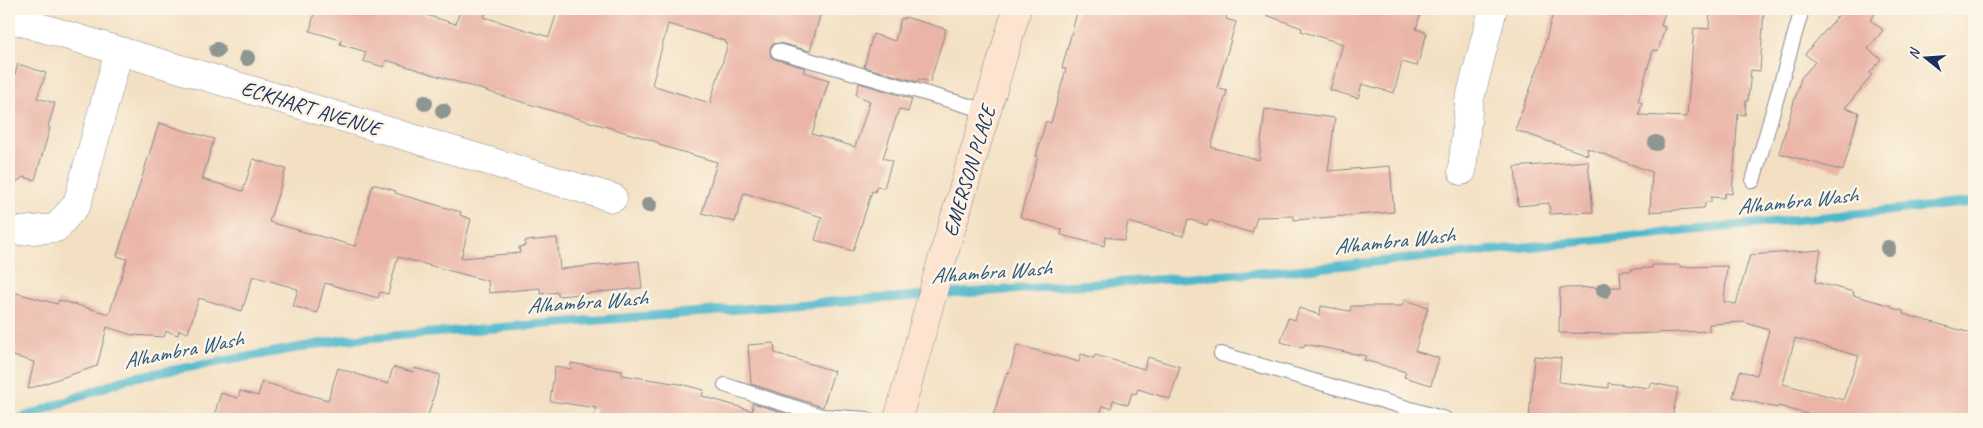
<svg xmlns="http://www.w3.org/2000/svg" width="1983" height="428" font-family="Caveat,sans-serif">
<style>
.lines{fill:none;stroke-linecap:round;stroke-linejoin:round}
.stream{stroke:#4eb7cc;stroke-width:9}
.building{fill:#eab5a8;fill-rule:evenodd}
.lane-casing{stroke:#878890;stroke-width:16}
.street-casing{stroke:#878890;stroke-width:29}
.secondary-casing{stroke:#878890;stroke-width:29}
.lane{stroke:#fff;stroke-width:14}
.street{stroke:#fff;stroke-width:28}
.secondary{stroke:#fde4d0;stroke-width:28}
.tree{fill:#8e9692}
.labels{text-anchor:middle;dominant-baseline:central;stroke-width:5;stroke-linejoin:round;paint-order:stroke}
.street-label{font-size:21px;fill:#1b2f5e;stroke:#fcf5e5}
.water-label{font-size:22px;font-style:italic;fill:#2a587f;stroke:#fcf5e5}
</style>
<rect width="100%" height="100%" fill="#fcf5e5"/>
<filter id="ink" filterUnits="userSpaceOnUse"><feTurbulence type="fractalNoise" baseFrequency=".02" numOctaves="2"/><feDisplacementMap in="SourceGraphic" scale="10" xChannelSelector="R" yChannelSelector="G"/><feConvolveMatrix kernelMatrix="1 2 1 2 8 2 1 2 1" color-interpolation-filters="sRGB"/></filter>
<filter id="wash" filterUnits="userSpaceOnUse"><feTurbulence type="fractalNoise" baseFrequency=".0096" numOctaves="4" result="noise"/><feDisplacementMap in="SourceGraphic" scale="20" xChannelSelector="R" yChannelSelector="G"/><feGaussianBlur stdDeviation="1.12" result="paint"/><feColorMatrix in="noise" values="0 0 0 0 0 0 0 0 0 0 0 0 0 0 0 0 0 1.4 0 .05"/><feComposite in="paint" operator="in"/></filter>
<g filter="url(#wash)">
<rect width="100%" height="100%" fill="#f3e0c3"/>
<g class="lines">
<path class="stream" d="M19,419L129,378L341,340L844,301L1287,271L1974,202"/>
</g>
<g id="blocks">
<path class="building" d="M315,9H406L456,24L460,9H487L484,17L549,37L558,9H822L810,51L780,43L772,44L770,49L771,57L775,59L805,68L803,72L829,80L812,134L855,147L870,101L856,95L859,83L912,99L908,112L899,109L883,158L892,161L884,188L877,186L875,192L872,191L853,251L815,240L822,217L744,193L735,222L702,213L717,162L659,145V143L648,139L522,102L386,60L384,67L363,61L366,52L340,44L341,40L310,31ZM668,24L726,41L725,43L728,44L710,103L652,85Z
M1078,9H1228L1226,19L1236,22L1217,88L1227,91L1211,147L1259,160L1265,109L1335,118L1328,171L1390,166L1394,212L1294,220V216L1257,217L1252,233L1209,220L1207,225L1188,219L1183,236L1128,222L1124,241L1106,236L1104,246L1061,235L1062,230L1020,217L1038,156H1036L1046,121L1051,123L1066,69L1062,68Z
M1258,9H1422L1416,29L1427,33L1417,66L1402,62L1394,93L1362,84L1358,98L1330,90L1343,44L1301,31L1302,28L1258,12Z
M1554,9H1666L1661,26L1665,27L1658,51L1653,50L1638,101L1642,103L1639,115L1687,117L1694,28L1709,29L1710,9H1764L1760,71L1751,70L1748,101H1746L1745,115L1738,114L1732,194L1725,193L1724,198L1711,197V202L1706,201L1704,208L1650,212L1652,172L1587,148L1588,155L1515,130L1540,62Z
M1844,9H1879L1870,20L1883,30L1868,49L1881,59L1870,73L1872,74L1865,84L1845,108L1859,112L1843,171L1779,153L1801,78L1815,62L1805,54Z
M905,17L946,29L930,82L919,79L918,82L864,67L873,34L895,41L901,18L904,19Z
M18,64L46,73L37,98L55,103L48,127L50,128L35,180L23,177L9,188V95Z
M159,123L214,139L202,179L243,191L253,159L286,169L269,222L355,246L373,184L396,191L395,193L461,212L460,215L471,219L461,258L520,253L519,247L525,246V241L557,238L560,269L639,261L642,288L558,296V292L541,294L540,288L489,293L488,281L398,257L388,294L380,292L378,298L325,283L317,313L293,306L298,289L253,276L242,311L199,298L188,333L179,330L178,335L166,331L164,337L132,335L107,327L97,366L28,389L34,362L9,355V291L57,304L59,300L109,314L127,259L117,256Z
M1588,161L1593,212L1550,214L1549,203L1518,206L1515,167Z
M1821,250L1815,282L1854,292L1853,295L1892,306V308L1903,311V314L1974,334V419H1825L1778,406L1777,408L1733,397L1740,371L1757,375L1769,330L1743,322L1709,324V331L1627,334L1559,333L1560,288L1621,287L1620,271H1632L1631,269L1652,268V265H1680V267L1727,266L1724,302L1736,304L1750,255ZM1795,338L1859,356L1843,400L1783,384Z
M1404,300L1428,307L1415,351L1439,358L1431,385L1404,377L1406,372L1364,360L1366,356L1305,344L1303,348L1281,342L1288,318L1295,320L1299,308L1320,315L1321,306L1350,311L1351,306H1402Z
M774,343L775,353L834,371L823,407L751,384L748,345Z
M1017,345L1079,362L1081,354L1094,358L1095,355L1144,369L1148,357L1180,367L1170,399L1138,389L1136,394L1132,393L1128,405L1113,400L1111,408L1102,406L1100,419H992L1007,372L1009,373Z
M1534,356L1561,358L1559,382L1608,388V383L1650,388L1651,383L1678,388L1672,419H1529Z
M571,363L622,371V375L680,384L704,390L702,396L753,411L752,403L803,419H593L596,408L550,401L555,366L571,369Z
M393,367L413,372L414,368L440,375L427,419H213L221,393L238,398L240,391L258,396L262,382L328,400L338,368L388,384Z"/>
</g>
</g>
<g filter="url(#ink)">
<use href="#blocks" fill-opacity="0" stroke="#878890" stroke-width="1"/>
<g class="lines">
<defs>
<path id="lane" d="M778,51L987,111
M1753,181L1802,9
M1221,354L1445,419
M725,385L821,416L867,419"/>
<path id="street" d="M9,18L613,198
M1462,171L1469,102L1493,9
M9,230L20,231L56,228L77,204L119,51"/>
<path id="secondary" d="M898,419L939,270L1017,9"/>
</defs>
<use href="#lane" class="lane-casing"/>
<use href="#street" class="street-casing"/>
<use href="#secondary" class="secondary-casing"/>
<use href="#lane" class="lane"/>
<use href="#street" class="street"/>
<use href="#secondary" class="secondary"/>
</g>
<g class="tree">
<circle cx="217" cy="50" r="8"/>
<circle cx="247" cy="58" r="8"/>
<circle cx="425" cy="103" r="8"/>
<circle cx="443" cy="111" r="8"/>
<circle cx="1656" cy="143" r="8"/>
<circle cx="649" cy="205" r="8"/>
<circle cx="1888" cy="248" r="8"/>
<circle cx="1604" cy="290" r="8"/>
</g>
</g>
<g class="labels">
<g class="street-label">
<text transform="translate(311 108) rotate(17)">ECKHART AVENUE</text>
<text transform="translate(969 171) rotate(-73)">EMERSON PLACE</text>
</g>
<g class="water-label">
<text transform="translate(1797 201) rotate(-6)">Alhambra Wash</text>
<text transform="translate(1394 241) rotate(-6)">Alhambra Wash</text>
<text transform="translate(991 272) rotate(-4)">Alhambra Wash</text>
<text transform="translate(587 302) rotate(-4)">Alhambra Wash</text>
<text transform="translate(183 350) rotate(-11)">Alhambra Wash</text>
</g>
</g>
<rect width="1983" height="428" fill="none" stroke="#fcf5e5" stroke-width="30"/>
<g transform="translate(1926 58) rotate(287)" stroke="#fcf5e5" stroke-width="4" paint-order="stroke">
<path d="M0-4L9 19L0 12L-9 19Z" fill="#1b2f5e"/>
<text y="-8" font-size="14" font-weight="bold" text-anchor="middle" fill="#1b2f5e">N</text>
</g>
</svg>
